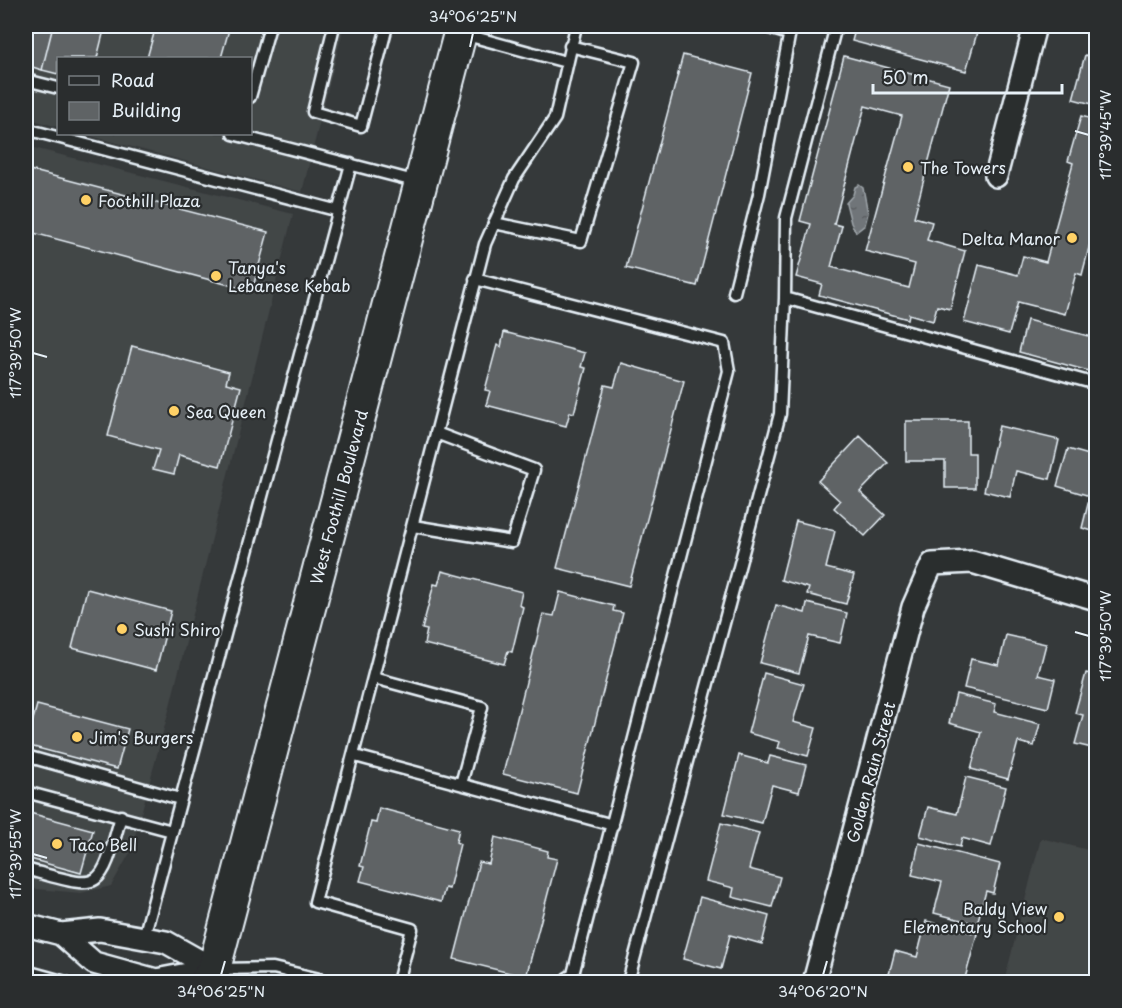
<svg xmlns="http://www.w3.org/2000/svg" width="1122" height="1008" font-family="'Playpen Sans',sans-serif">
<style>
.built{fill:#424647}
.water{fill:url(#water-ripples);stroke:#a0a7ac;stroke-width:1.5}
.building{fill:#5f6365;stroke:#e8f1f8;stroke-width:1.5;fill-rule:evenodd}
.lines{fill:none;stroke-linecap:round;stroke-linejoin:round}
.lane-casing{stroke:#e8f1f8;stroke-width:15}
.street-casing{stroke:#e8f1f8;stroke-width:26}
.primary-casing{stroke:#e8f1f8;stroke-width:36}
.lane{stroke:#2a2d2e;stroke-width:10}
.street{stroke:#2a2d2e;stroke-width:21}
.primary{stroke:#2a2d2e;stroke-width:32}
.ticks{fill:none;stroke:#e8f1f8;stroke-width:2}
.poi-dot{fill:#ffd166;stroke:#2a2d2e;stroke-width:2}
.labels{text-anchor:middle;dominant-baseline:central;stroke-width:4.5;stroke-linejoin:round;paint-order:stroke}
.poi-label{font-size:16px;fill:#e8f1f8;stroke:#2a2d2e;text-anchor:start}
.street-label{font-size:16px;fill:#e8f1f8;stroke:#2a2d2e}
.neatline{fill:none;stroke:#e8f1f8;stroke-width:2}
.ticks-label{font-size:15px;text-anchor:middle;fill:#e8f1f8}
</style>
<defs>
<pattern id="water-ripples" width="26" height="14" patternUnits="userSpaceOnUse" patternTransform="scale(1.5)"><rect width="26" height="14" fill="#707579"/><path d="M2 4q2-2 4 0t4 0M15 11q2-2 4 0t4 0" fill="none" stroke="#5b5e62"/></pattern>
</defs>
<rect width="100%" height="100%" fill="#35393a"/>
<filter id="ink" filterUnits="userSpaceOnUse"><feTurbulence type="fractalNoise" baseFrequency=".0167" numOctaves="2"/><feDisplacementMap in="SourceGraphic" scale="12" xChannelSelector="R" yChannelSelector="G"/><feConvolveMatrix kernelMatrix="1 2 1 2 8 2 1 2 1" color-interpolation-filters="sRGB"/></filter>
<g filter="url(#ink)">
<path class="built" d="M26,26H344L302,192L83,134H250V58H58V127L26,118Z
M26,146L293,214L168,714L131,851L111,886L81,893L26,888Z
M1041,838L1096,852V982H1004Z"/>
<path class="water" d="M859,185L863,188L868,213L865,225L856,232L851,223L846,203L853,195L855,187Z"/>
<path class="building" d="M32,26H53L42,70L26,65V51Z
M53,26H105L97,58H58V74L42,70Z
M156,26H230L221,58H147Z
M856,26H979L966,71L852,41Z
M683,55L752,73L697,286L626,268Z
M1085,55L1096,58V105L1073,99Z
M844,56L949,84L914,217L932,222L927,240L965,251L950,309L937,306L933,321L909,314L908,319L819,295L822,284L796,277L811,224L800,221ZM865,106L902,116L865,251L915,264L909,288L831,267L842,226L834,224Z
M1081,116L1096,120V220L1082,275L1076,273L1065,314L1018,302L1009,334L964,322L979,265L1018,275L1023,256L1046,262L1073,163L1068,161Z
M26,169L268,232L252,291L26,231Z
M1027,320L1096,338V373L1019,352Z
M504,332L585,353L581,367L586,368L574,413L570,412L566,426L486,405L490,391L485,390L497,345L501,347Z
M132,346L229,372L226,383L241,387L220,466L179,455L174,474L153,469L159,450L108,436Z
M621,363L684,381L629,586L557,568L605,385L614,387Z
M906,421H968V453H975V488H945V461H906Z
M999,426L1059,440L1050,479L1016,471L1010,497L984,491Z
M860,436L888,463L860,492L885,515L865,536L834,508L840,501L818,481Z
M1068,449L1096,457V532L1082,528L1090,496L1057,486Z
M796,521L835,531L826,568L854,575L846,604L807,594L809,588L781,580Z
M442,571L522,592L519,605L523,607L512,652L508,651L504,664L424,644L427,630L422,629L434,584L438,585Z
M87,589L171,611L156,670L72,648Z
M560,592L614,606L613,611L623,613L577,793L503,774L543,614L554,616Z
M807,603L847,613L840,643L809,636L799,673L760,663L776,605L805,613Z
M1006,635L1046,644L1038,675L1055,679L1048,708L964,688L971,659L999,665Z
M764,673L804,684L793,722L816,728L808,756L778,748L780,742L748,733Z
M1086,673L1096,675V749L1075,744L1083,715L1075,713Z
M956,694L996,704L994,712L1040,724L1034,746L1018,742L1008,779L971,769L981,732L949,723Z
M37,705L128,729L117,769L26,745Z
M739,755L768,763L770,756L806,765L799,792L772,785L762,823L724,814Z
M966,777L1006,787L991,846L962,838L960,847L920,836L928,807L957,814Z
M379,808L459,829L456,842L460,844L449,889L445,888L441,902L360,881L364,867L360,866L371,822L376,823Z
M26,812L93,830L81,873L26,858Z
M721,823L759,833L749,869L780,877L772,907L732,897L734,888L706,881Z
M495,837L548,851L547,857L557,859L526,977L454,959L479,862L489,864Z
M919,843L1000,864L993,893L986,891L977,924L934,913L942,882L912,875Z
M700,897L769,916L762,944L730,935L721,969L683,959Z
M926,921L977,934L964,982H887L895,951L917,957Z"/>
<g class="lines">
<defs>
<path id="lane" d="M334,26L313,112L361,126L387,26
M763,26L789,34
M836,26L786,218L785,298L1096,384
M463,34L566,62
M26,80L58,88
M250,97L270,26
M26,129L339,211
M233,134L418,182
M494,223L581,241L634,62L570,46
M475,279L724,343L729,371L571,982
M734,293L759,194L791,26
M413,526L512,542L534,470L436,433
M374,678L482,707L461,784
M26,756L180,799
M355,756L613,825
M26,792L172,831
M26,869C102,890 99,895 121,816
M144,937L351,164
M217,969L273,968L332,982
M26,971L66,982
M217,972L231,982
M398,982L412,929L315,902L485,244L514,179L555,118L576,26
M628,982L780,414L785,298"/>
<path id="street" d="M996,176L1035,26
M26,925L61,934L100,930L166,942L214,969
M61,934L94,963L156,980L214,969
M571,982H573
M814,982L913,607L932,564L972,562L1096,599"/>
<path id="primary" d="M206,982L214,969L462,26"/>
</defs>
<use href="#lane" class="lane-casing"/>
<use href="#street" class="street-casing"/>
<use href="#primary" class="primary-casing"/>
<use href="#lane" class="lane"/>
<use href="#street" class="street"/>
<use href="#primary" class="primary"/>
</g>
</g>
<path class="ticks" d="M470,47L473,33M1075,131L1089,135M33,353L47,357M1075,632L1089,636M33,854L47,858M221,975L225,961M823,975L827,961"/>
<g class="poi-dot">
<circle cx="908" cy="167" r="6"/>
<circle cx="86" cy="200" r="6"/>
<circle cx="1072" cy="238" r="6"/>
<circle cx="216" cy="276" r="6"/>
<circle cx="174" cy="411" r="6"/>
<circle cx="122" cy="629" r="6"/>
<circle cx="77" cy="737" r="6"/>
<circle cx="57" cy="844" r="6"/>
<circle cx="1059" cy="917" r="6"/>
</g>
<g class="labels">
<g class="poi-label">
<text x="920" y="167">The Towers</text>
<text x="98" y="200">Foothill Plaza</text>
<text x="1060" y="238" text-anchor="end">Delta Manor</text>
<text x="228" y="267">Tanya's<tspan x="228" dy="18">Lebanese Kebab</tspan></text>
<text x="186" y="411">Sea Queen</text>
<text x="134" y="629">Sushi Shiro</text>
<text x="89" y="737">Jim's Burgers</text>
<text x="69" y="844">Taco Bell</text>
<text x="1047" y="908" text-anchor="end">Baldy View<tspan x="1047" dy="18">Elementary School</tspan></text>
</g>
<g class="street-label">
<text transform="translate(338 497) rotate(-75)">West Foothill Boulevard</text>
<text transform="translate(870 772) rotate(-75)">Golden Rain Street</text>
</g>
</g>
<rect width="1122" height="1008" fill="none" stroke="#2a2d2e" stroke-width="66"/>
<rect x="57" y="57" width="195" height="78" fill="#2a2d2e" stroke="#767b7f" stroke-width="1.5"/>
<rect x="69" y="76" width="30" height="9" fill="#2a2d2e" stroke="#767b7f" stroke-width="1.5"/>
<text x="111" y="87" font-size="18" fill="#e8f1f8">Road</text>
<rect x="69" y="102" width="30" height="18" fill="#5f6365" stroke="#767b7f" stroke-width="1.5"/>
<text x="111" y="117" font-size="18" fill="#e8f1f8">Building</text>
<path d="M873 84v9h189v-9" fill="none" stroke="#e8f1f8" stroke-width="3"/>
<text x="882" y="84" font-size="18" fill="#e8f1f8" stroke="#2a2d2e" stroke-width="4.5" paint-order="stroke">50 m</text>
<rect x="33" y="33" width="1056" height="942" class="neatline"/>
<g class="ticks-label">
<text x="473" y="22">34°06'25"N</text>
<text transform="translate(1106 135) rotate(-90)" y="5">117°39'45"W</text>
<text transform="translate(16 353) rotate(-90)" y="5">117°39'50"W</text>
<text transform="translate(1106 636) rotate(-90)" y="5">117°39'50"W</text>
<text transform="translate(16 854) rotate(-90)" y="5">117°39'55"W</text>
<text x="221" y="997">34°06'25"N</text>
<text x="823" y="997">34°06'20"N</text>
</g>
</svg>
